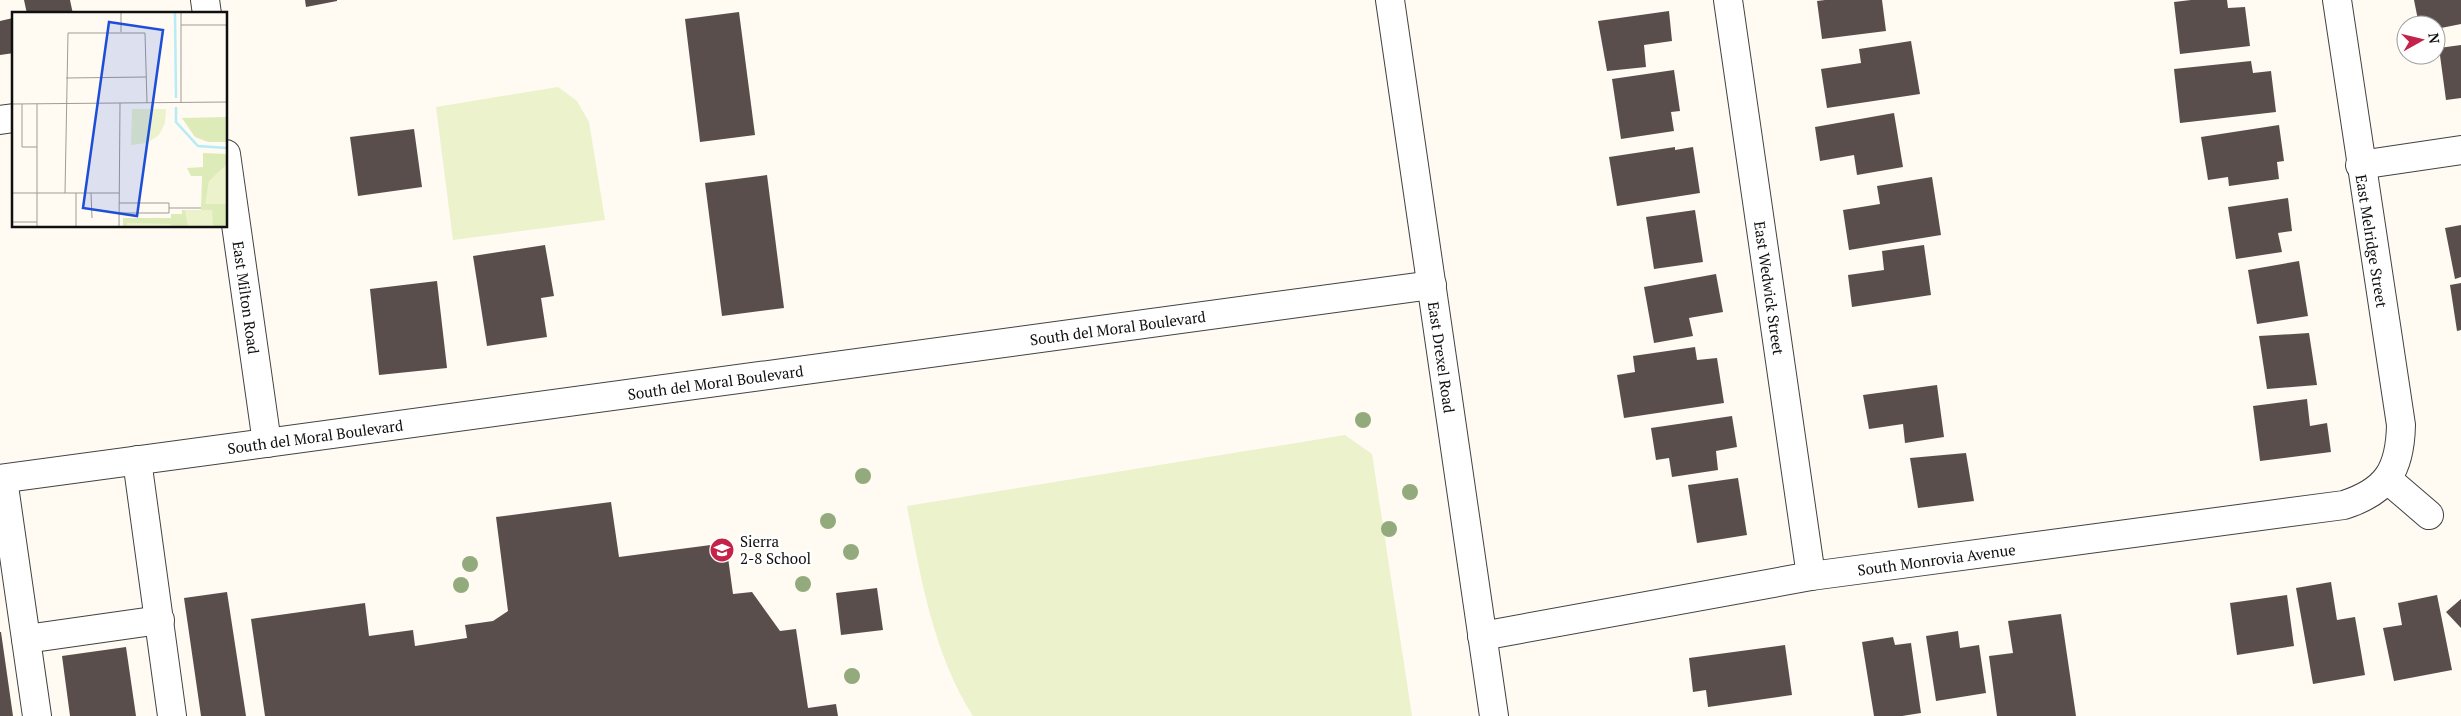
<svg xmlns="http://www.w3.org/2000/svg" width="2461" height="716" font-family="'PT Serif',serif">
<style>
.pitch{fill:#ecf2cc}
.building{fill:#594e4b}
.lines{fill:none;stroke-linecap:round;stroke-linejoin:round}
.minor-casing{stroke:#424242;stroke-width:30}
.minor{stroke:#fff;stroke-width:28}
.tree{fill:#93ab7c}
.labels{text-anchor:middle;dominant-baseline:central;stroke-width:5;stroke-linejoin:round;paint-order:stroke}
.street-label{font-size:15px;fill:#0f0f0f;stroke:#fff}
.poi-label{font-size:15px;fill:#0f0f0f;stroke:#fff;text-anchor:start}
.inset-river{fill:none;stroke:#b5ecf8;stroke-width:2.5}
.inset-road{fill:none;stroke:#9f9c97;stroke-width:1}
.view{fill:#1d4ed8;fill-opacity:0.15;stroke:#1d4ed8;stroke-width:2.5}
.inset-edge{fill:none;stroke:#0f0f0f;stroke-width:2.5}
</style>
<rect width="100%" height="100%" fill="#fffaf2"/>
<path class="pitch" d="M558,87L577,101L589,122L605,220L453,240L436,107Z
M1345,435L1372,454L1412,716H973C934,656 920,575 907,506Z"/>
<path class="building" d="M24,0H70L73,14H27Z
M305,0H337V1L306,7Z
M1825,0H1882L1886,31L1822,39L1817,1Z
M2191,0H2227L2228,8L2245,7L2250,46L2180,54L2174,2Z
M2414,0H2461V24L2436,29V25H2419Z
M1669,11L1672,41L1644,45L1646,67L1607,71L1598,21Z
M739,12L755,135L700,142L685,19Z
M13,18L14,53L0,55V21Z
M1911,41L1920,94L1827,108L1821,69L1861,63L1859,49Z
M2461,45V98L2446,100L2439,48Z
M2251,61L2253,73L2271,71L2276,112L2180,123L2174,69Z
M1674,70L1680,111L1671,112L1674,131L1621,139L1612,79Z
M1894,113L1903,167L1857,175L1854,155L1820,161L1815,127Z
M2279,125L2284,161L2277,162L2279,179L2229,186L2228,177L2208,180L2201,137Z
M414,129L422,187L358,196L350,137Z
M1675,147V150L1693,147L1700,193L1617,206L1609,157Z
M767,175L784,308L722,316L705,183Z
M1932,177L1941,235L1849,250L1843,210L1880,204L1877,186Z
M2288,198L2292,231L2278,233L2282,252L2236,259L2228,207Z
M1695,210L1703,262L1654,269L1646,217Z
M2461,225V277L2455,279L2445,228Z
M545,245L554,296L541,298L547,337L487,346L473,256Z
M1924,245L1931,295L1852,307L1848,275L1884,270L1882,251Z
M2299,261L2308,316L2257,324L2248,270Z
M1716,274L1723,312L1689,318L1693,336L1654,343L1644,287Z
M437,281L447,368L379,375L370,289Z
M2461,283V330L2457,331L2450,285Z
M2309,333L2317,385L2267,389L2259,336Z
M1695,347L1697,360L1717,358L1724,403L1624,418L1617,375L1635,372L1633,356Z
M1937,385L1944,437L1905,443L1903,424L1869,429L1863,395Z
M2307,399L2310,426L2327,423L2331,452L2260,461L2253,406Z
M1732,416L1737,447L1716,451L1718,470L1672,477L1669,458L1656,460L1651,428Z
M1966,453L1974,501L1918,508L1910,458Z
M1738,478L1747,535L1697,543L1688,485Z
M611,502L619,557L726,543L733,594L752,592L780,631L796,629L808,708L836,704L838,716H265L251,619L365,603L369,636L413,630L415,646L467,638L465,625L493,621L508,611L496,517Z
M2331,582L2337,620L2355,617L2365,675L2313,684L2296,588Z
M877,588L883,630L841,635L836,593Z
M227,592L246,716H201L184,598Z
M2287,595L2294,646L2237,655L2230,603Z
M2437,595L2452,670L2394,681L2383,628L2402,625L2398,603Z
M2461,599V628L2446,612Z
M2061,614L2076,716H1997L1989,656L2013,653L2008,621Z
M1958,631L1960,648L1979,645L1986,693L1936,701L1926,636Z
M0,632H1L13,716H0Z
M1893,637L1895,645L1911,643L1921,713L1902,716H1874L1862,642Z
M1785,645L1792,695L1708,707L1706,690L1693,692L1689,658Z
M126,647L136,716H70L62,656Z"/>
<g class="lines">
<defs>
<g id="minor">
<path d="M205,0L207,14"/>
<path id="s1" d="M1390,0L1494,716"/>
<path id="s2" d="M1728,0L1811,576"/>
<path d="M0,120L14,118"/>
<path id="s3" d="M226,154L267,443"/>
<path d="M2360,165L2461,150"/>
<path d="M137,460L172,716"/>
<path id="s4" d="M0,479L1432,285"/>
<path d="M3,479L37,716"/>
<path d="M2387,479L2429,515"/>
<path id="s5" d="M1482,636L1811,576L2344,505C2387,491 2400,470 2401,425L2337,0"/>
<path d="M26,639L160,620"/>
</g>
</defs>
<use href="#minor" class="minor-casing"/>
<use href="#minor" class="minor"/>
</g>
<g class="tree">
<circle cx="1363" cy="420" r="8"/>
<circle cx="863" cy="476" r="8"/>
<circle cx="1410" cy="492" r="8"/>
<circle cx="828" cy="521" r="8"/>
<circle cx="1389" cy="529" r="8"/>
<circle cx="851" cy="552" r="8"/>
<circle cx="470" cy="564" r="8"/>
<circle cx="803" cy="584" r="8"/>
<circle cx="461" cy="585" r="8"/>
<circle cx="852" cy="676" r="8"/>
</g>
<defs>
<symbol id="school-disc" viewBox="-11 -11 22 22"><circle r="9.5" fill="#c52249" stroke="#fff"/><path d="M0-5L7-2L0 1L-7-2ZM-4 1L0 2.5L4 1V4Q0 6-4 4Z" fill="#fff"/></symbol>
</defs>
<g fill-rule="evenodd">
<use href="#school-disc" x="708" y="536" width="28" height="28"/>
</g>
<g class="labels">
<g class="street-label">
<text transform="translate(2372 241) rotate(81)">East Melridge Street</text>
<text stroke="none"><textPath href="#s2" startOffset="291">East Wedwick Street</textPath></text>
<text stroke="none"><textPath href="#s3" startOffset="145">East Milton Road</textPath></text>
<text stroke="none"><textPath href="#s4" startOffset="1128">South del Moral Boulevard</textPath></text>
<text stroke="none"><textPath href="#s1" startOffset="361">East Drexel Road</textPath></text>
<text stroke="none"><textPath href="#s4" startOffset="722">South del Moral Boulevard</textPath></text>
<text stroke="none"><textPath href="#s4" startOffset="318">South del Moral Boulevard</textPath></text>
<text stroke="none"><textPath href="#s5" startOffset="461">South Monrovia Avenue</textPath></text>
</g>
<g class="poi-label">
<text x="740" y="541">Sierra<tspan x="740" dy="17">2-8 School</tspan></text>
</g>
</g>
<g transform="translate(12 12)">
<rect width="215" height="215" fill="#fffaf2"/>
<path d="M215,105V130H196L183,125L170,106ZM191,141L215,142V215H111V206H159V202H170V198H189L190,164H179L175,156L191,155Z" fill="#ddebb9"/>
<path d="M120,97H154L153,111L147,123L135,131L119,133ZM215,152V192H193L197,169ZM173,198H200L201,215H176ZM115,211L158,212V215H115Z" fill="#ecf2cc"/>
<path class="inset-river" d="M163,0L164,86M164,95V110L186,134L215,136"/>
<path class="inset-road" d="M109,0V20M169,0V91M169,13H215M56,21H133M133,21L135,91M54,66L134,65M0,92L215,90M10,92V135H25M25,92V215M0,181H107M53,181L56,21M64,181V215M79,181L80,206M157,196H189M107,201H157V191H107M0,210H25M107,215L108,91"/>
<path class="view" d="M97,10L151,18L125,204L71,196Z"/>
<rect width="215" height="215" class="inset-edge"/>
</g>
<g transform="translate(2421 40) rotate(82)"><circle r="24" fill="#ffffff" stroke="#9f9f9f"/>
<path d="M0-4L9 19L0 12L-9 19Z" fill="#c52249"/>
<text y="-8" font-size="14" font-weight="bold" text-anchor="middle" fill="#0f0f0f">N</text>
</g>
</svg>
